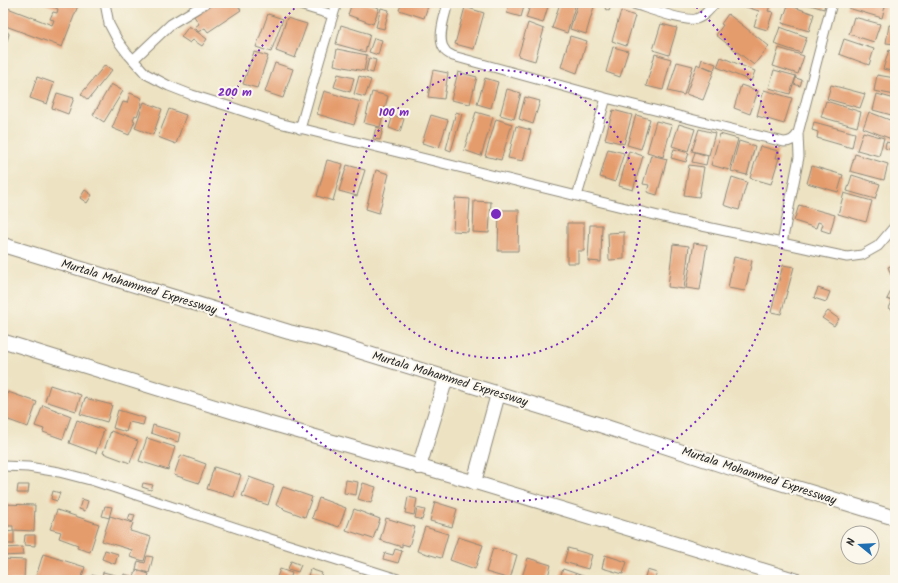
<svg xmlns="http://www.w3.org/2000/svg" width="898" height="583" font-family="Kalam,sans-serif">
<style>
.building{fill:#e59c6d}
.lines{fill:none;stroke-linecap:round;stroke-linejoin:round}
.minor-casing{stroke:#8c8777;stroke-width:11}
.secondary-casing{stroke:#8c8777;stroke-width:15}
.primary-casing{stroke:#8c8777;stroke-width:16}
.minor{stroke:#fff;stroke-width:9}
.secondary{stroke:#fff;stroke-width:13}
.primary{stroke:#fff;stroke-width:14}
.ring{fill:none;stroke:#7b2cbf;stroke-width:2;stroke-dasharray:2 4}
.labels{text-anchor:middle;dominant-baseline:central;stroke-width:4;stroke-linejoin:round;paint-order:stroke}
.street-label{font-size:12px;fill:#2b2b2b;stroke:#fbf7ec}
.centre{fill:#7b2cbf;stroke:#fbf7ec;stroke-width:2}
.ring-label{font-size:12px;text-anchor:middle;font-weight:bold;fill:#7b2cbf;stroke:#fbf7ec;stroke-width:4;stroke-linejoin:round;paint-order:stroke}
</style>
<rect width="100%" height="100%" fill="#fbf7ec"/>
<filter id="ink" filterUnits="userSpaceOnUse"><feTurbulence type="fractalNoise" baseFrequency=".025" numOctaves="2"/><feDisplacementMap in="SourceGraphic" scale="8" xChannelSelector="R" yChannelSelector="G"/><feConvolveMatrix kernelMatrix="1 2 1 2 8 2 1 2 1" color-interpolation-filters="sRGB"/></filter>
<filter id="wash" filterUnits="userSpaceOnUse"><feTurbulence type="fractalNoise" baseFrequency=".012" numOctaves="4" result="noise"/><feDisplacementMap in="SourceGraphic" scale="16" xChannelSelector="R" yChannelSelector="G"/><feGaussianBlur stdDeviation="0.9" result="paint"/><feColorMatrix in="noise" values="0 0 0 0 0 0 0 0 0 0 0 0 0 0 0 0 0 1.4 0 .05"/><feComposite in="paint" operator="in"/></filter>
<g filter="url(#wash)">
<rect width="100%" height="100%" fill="#ede3c3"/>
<g id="blocks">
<path class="building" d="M3,3H7L5,7L52,25L54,20L50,19L53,12L57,13L58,9L44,3H79L62,47L3,25Z
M213,3H236L241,10L208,32L205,28L198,32L195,27L199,24L194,16Z
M352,3H364L379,8L373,24L348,15Z
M402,3H429L424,18L399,10Z
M509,3H525L521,17L507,13Z
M531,3H549L543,23L526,18Z
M560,3H576L567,33L552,28Z
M578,3H595L586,34L570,29Z
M607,3L612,4L609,11L605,9Z
M741,3H771L768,11L773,12L767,30L754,26L759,11L740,5Z
M803,3H825L824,9Z
M850,3H886L882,18L848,8Z
M788,5L814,14L809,31L782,23Z
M465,7L484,13L474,49L455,44Z
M381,8L389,10L384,29L376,27Z
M621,11L635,16L626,46L612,41Z
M268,14L283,19L271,52L256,47Z
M728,14L769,46L754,65L716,35L723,25L721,24Z
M854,17L880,24L874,42L849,34Z
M287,18L307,24L295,58L276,51Z
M528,23L544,29L535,61L518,56Z
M661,24L677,28L669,55L653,50Z
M341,25L370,34L365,52L336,44Z
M889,25L895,26V44L886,43Z
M189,26L207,39L202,46L193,40L190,43L181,37Z
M3,27L7,31L9,34L7,41L3,45Z
M780,27L807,37L801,53L774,44Z
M570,36L587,41L577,73L561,67Z
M374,38L382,40L378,55L369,52Z
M844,39L874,49L869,65L839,54Z
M613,47L628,51L620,77L606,72Z
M779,48L804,56L798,74L773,66Z
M337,49L367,55L364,71L334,65Z
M889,50L895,52V72L883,69Z
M254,52L268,56L257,88L243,84Z
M655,54L671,59L663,90L646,86Z
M721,57L755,71L751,81L717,67Z
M369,58L376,60L373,73L366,71Z
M702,59L716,64L714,70L703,66L714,71L703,100L686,94L697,64L700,66Z
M677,62L693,66L684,95L668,91Z
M275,63L293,69L283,98L265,92Z
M105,65L112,70L88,100L81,94Z
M433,70L448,73L444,99L428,97Z
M774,70L796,76L790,94L769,88Z
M458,72L477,77L470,104L451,100Z
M338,74L354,78L350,92L334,87Z
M877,75L895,78V95L874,91Z
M359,76L371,80L365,97L354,94Z
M37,77L54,83L47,104L30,98Z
M485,78L498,82L491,108L477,104Z
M796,78L802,80L800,86L794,84Z
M111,84L123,91L104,122L93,115Z
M741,85L758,91L750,114L734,108Z
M831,85L865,94L860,108L827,99Z
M507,89L521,93L514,119L500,115Z
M764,90L792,98L784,124L757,116Z
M324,91L361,102L354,125L317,114Z
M372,92L388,96L380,127L364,123Z
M57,93L74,98L68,114L52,108Z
M130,93L142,98L140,102L142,103L137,116L135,115L133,120L135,121L129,135L112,128L123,102L127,103Z
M877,94L895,99V116L873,110Z
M525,97L540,101L533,124L519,119Z
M826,101L861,112L857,127L821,117Z
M144,102L162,109L153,135L135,128Z
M169,109L186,115L176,144L158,137Z
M613,110L632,115L624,144L605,139Z
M456,112L462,114L451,151L446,149Z
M476,112L493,117L481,156L464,150Z
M869,112L895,122V136L894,140L863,128Z
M393,115L404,119L400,132L389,128Z
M431,115L448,120L439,148L422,143Z
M636,115L650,119L641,149L627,145Z
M496,119L512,124L501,160L485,156Z
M656,121L672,125L663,157L647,152Z
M814,122L855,133L852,148L817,138L818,132L812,130Z
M679,124L695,129L688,151L672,146Z
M516,126L531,130L523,161L508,158Z
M376,127L383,129L380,140L373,139Z
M699,129L715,133L709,155L692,151Z
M863,132L884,138L879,156L857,150Z
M720,134L738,139L729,170L711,165Z
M739,141L755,146L747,175L731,171Z
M886,142L895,144V151L885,148Z
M760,146L778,151L776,158H779L771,184L750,178Z
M608,149L624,153L615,182L600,177Z
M674,149L689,153L686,162L671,158Z
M629,151L643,156L633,190L619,186Z
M695,152L708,156L706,165L692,162Z
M855,154L888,164L884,180L850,171Z
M651,155L667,159L657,195L647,192L649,185L643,184Z
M327,160L343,164L333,201L317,196Z
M347,165L365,170L357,196L339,191Z
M689,165L704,167L699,197L684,195Z
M812,166L843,175L838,192L807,183Z
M376,170L389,174L379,213L366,209Z
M852,175L880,184L875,199L847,191Z
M732,177L747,182L739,210L724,205Z
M85,190L92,195L87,203L80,198Z
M844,193L872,201L866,222L838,214Z
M455,198L470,199L468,232L453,231Z
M474,201L491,202L489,233L473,232Z
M799,205L835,215L830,233L821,230L823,224L818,222L816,228L794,221Z
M499,210H519L518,251H498Z
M567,223H584V251H578V263H567Z
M590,225H602L601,262L588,261Z
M624,232V259L609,260L608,233Z
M694,243L707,245L700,290L686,288Z
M673,244L689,246L684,289L668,287Z
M734,257L752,261L745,291L728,288Z
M895,264V274L891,275L888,267Z
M783,265L794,267L781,314L771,312Z
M818,288L830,292L826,302L814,298Z
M891,291L895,293V296L892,301L887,299Z
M892,302L895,303V309L894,311L889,308Z
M828,311L839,319L834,326L822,318Z
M50,385L81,395L76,411L45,401Z
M8,392L37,402L28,427L3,418V407Z
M85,398L112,405L107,422L80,414Z
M43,405L71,416L63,439L43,432L44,429L35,426Z
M118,410L145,418L143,425L129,422L126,432L113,428Z
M77,420L104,430L96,453L69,443Z
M153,425L180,433L178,442L151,433Z
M111,431L138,441L130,463L103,453Z
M147,438L175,447L168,470L139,461Z
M181,455L206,464L199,483L174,475Z
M214,467L241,475L234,497L207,489Z
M249,477L274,486L268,505L242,496Z
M346,480L358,482L356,495L344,493Z
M143,483L153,485L151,490L142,487Z
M363,483L376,487L371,503L358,499Z
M18,485H29L28,493H17Z
M283,487L312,497L305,517L283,509L284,508L276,505Z
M53,491L60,493L57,501L51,499Z
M408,497L417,499L414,515L405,513Z
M319,498L346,508L339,527L312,518Z
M82,499L88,501L85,511L79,509Z
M435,502L457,509L452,527L430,521Z
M3,504L35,505L34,531L13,530V526H3Z
M105,506L112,507L109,518L102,516Z
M417,508L425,510L422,520L415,518Z
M354,509L380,519L373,539L346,530Z
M57,510L99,524L90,552L77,548L78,545L59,538L61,532L50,529Z
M130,514L135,515L133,522L128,520Z
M110,516L133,523L130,531L151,537L144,561L130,557L132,550L102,541Z
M386,518L415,527L409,546L402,544V547L380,540Z
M425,527L448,534L441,558L417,551Z
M14,531V544H7L6,532Z
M25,535H35V546L24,545Z
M458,537L483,545L475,569L450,560Z
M22,547L23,555L3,556V548Z
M493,548L517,555L510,579L486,572Z
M568,548L592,555L588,569L564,562Z
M395,549L402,551L398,563L383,559L385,553L393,555Z
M105,550L118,554L115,564L102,559Z
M43,554L85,567L81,580H35Z
M605,555L627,562L623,574L602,568Z
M147,556L153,557L149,573L136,569L138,561L145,563Z
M528,558L551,565L547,580H521Z
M3,559L25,560L24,580H3Z
M291,561L301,565L298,572L288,569Z
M280,569L292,573L290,580H276Z
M310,569L322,573L319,580H313V578L308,576Z
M563,569L586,577L585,580H559Z
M136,570L149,574L147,580H139L140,578L137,577L136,580H90L92,575L102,578L103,572L123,577L124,574L134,577Z
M647,570L657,573L654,580H644Z"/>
</g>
</g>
<g filter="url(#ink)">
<use href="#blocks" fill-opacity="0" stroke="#8c8777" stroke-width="1"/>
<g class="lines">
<defs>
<path id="minor" d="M105,3L109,24L118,41L127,53L146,74L169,86L192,95L228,106L279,123L679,221L847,257L862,255L878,246L895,226
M293,3L333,15
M448,3C445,15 436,40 445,50C446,53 450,54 453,56L606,98L784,142C791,142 795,139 798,133L832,3
M630,3C645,7 683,22 696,19C704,17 710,9 715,3
M133,60L171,24L206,3
M300,129C312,87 323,45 337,3
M577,196L606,98
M782,243L799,157L798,133
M3,466L28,467L59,472L94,481L264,537L401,580"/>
<path id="secondary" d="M3,341L265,422L474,482L796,580"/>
<path id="primary" d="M3,245L289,332L323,340L597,424L731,468L895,518
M419,467L446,378
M474,482L498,394"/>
</defs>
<use href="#minor" class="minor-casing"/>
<use href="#secondary" class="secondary-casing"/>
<use href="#primary" class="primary-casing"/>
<use href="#minor" class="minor"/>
<use href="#secondary" class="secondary"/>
<use href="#primary" class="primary"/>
</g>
</g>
<g class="ring">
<circle cx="496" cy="214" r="144"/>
<path d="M692 3A288 288 0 1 1 300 3"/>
</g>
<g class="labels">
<g class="street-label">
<text transform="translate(139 287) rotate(17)">Murtala Mohammed Expressway</text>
<text transform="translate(450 379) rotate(17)">Murtala Mohammed Expressway</text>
<text transform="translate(759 476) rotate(18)">Murtala Mohammed Expressway</text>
</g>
</g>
<circle cx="496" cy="214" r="6" class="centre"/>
<g class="ring-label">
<text x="235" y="96">200 m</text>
<text x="394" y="116">100 m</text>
</g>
<rect width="898" height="583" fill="none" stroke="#fbf7ec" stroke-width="16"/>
<g transform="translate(860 545) rotate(288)"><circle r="19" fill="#fbf7ec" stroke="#a8a59f"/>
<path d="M0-3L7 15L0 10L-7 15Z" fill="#1f6fb2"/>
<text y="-6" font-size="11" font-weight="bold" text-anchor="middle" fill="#2b2b2b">N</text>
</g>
</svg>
